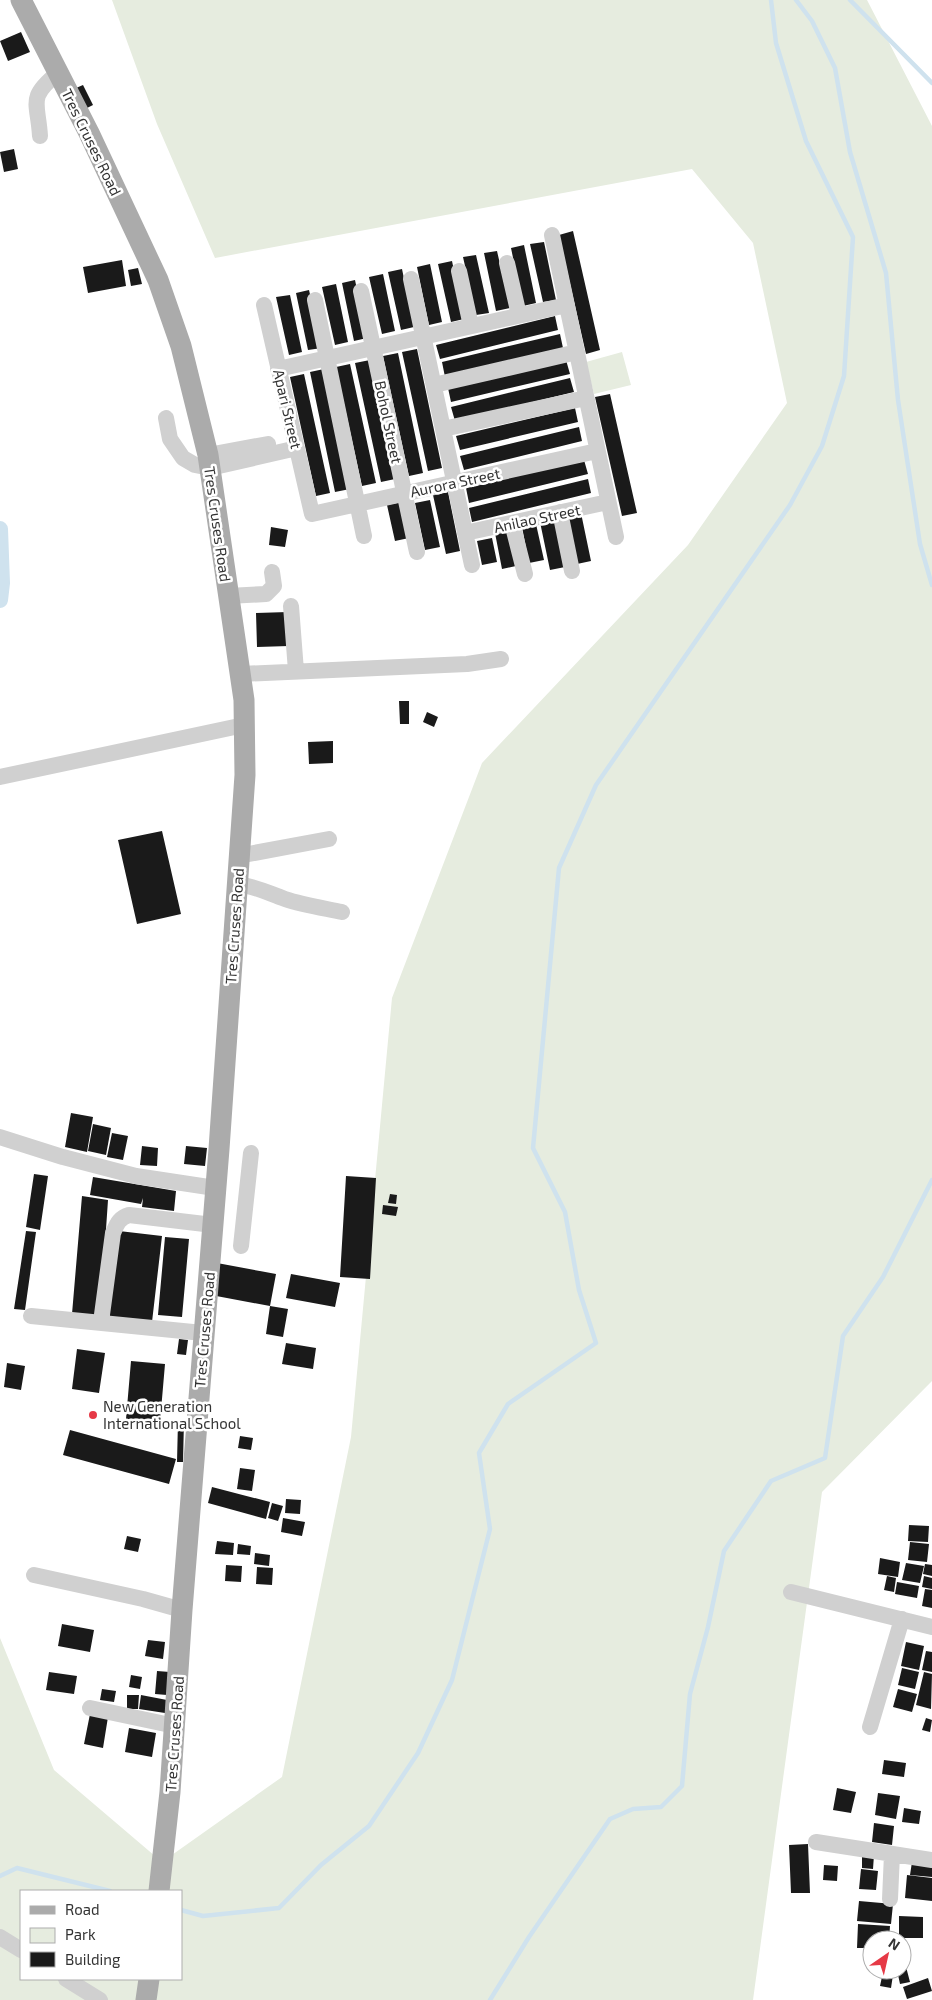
<svg xmlns="http://www.w3.org/2000/svg" width="932" height="2000" font-family="'Exo 2',sans-serif">
<style>
.green{fill:#e6ecdf;fill-rule:evenodd}
.lines{fill:none;stroke-linecap:round;stroke-linejoin:round}
.stream{stroke:#cfe2ee;stroke-width:4.5}
.canal{stroke:#cfe2ee;stroke-width:16}
.building{fill:#1a1a1a}
.minor{stroke:#d0d0d0;stroke-width:16}
.major{stroke:#ababab;stroke-width:21}
.poi-dot{fill:#e63946;stroke:#fff;stroke-width:2}
.labels{text-anchor:middle;dominant-baseline:central;stroke-width:5;stroke-linejoin:round;paint-order:stroke}
.street-label{font-size:15px;fill:#333;stroke:#fff}
.poi-label{font-size:15px;fill:#333;stroke:#fff;text-anchor:start}
</style>
<rect width="100%" height="100%" fill="#fff"/>
<path class="green" d="M112,0H867L932,126V1381L822,1492L753,2000H0V1638L54,1770L162,1862L282,1777L351,1437L392,998L482,763L688,545L787,403L753,243L692,169L215,258L157,124ZM21,1891H181V1979H21Z
M622,352L631,385L594,394L586,362Z"/>
<g class="lines">
<path class="stream" d="M796,0L812,21L835,68L850,152L886,273L898,400L920,544L932,585
M850,0L932,83
M0,1876L17,1868L110,1891
M181,1910L203,1916L279,1908L321,1865L369,1826L418,1753L452,1680L490,1529L479,1453L508,1404L596,1343L579,1290L565,1212L533,1148L559,868L596,785L790,505L822,446L844,376L853,237L806,141L776,43L771,0
M490,2000L529,1937L610,1819L633,1809L661,1807L682,1786L690,1694L708,1627L724,1551L771,1481L825,1458L843,1336L883,1277L932,1180"/>
<path class="canal" d="M0,529L2,583L0,600"/>
</g>
<path class="building" d="M21,32L30,52L8,61L0,41Z
M83,85L93,105L85,109L76,88Z
M14,149L18,169L4,172L0,152Z
M573,231L600,350L586,354L559,235Z
M544,242L556,300L543,302L530,244Z
M524,245L536,303L523,306L511,248Z
M497,251L510,308L496,311L484,253Z
M476,255L489,313L476,315L463,257Z
M122,260L126,286L88,293L83,267Z
M452,261L464,319L451,322L438,264Z
M430,264L442,322L429,325L417,267Z
M138,268L142,284L131,286L128,270Z
M402,269L414,327L401,330L388,272Z
M383,274L395,331L382,334L369,277Z
M355,280L367,338L354,341L342,283Z
M336,284L348,342L335,345L322,287Z
M309,290L322,348L308,350L296,293Z
M290,295L302,352L289,355L276,297Z
M555,316L558,330L440,359L436,345Z
M560,334L563,348L445,377L442,362Z
M417,349L442,468L428,471L402,352Z
M398,353L423,473L409,476L383,356Z
M370,360L395,479L381,482L355,363Z
M566,360L570,374L451,402L448,388Z
M350,364L376,483L362,486L336,367Z
M324,369L350,489L335,492L310,372Z
M304,374L330,493L316,496L290,377Z
M570,378L574,392L455,421L451,407Z
M610,394L637,513L622,516L595,397Z
M575,408L578,422L460,450L456,436Z
M579,427L582,441L464,470L460,456Z
M584,460L588,474L469,503L466,488Z
M588,479L591,493L472,522L469,508Z
M448,492L460,551L446,554L433,495Z
M430,500L440,547L425,550L415,503Z
M402,502L409,538L395,541L387,505Z
M581,513L591,561L577,564L566,516Z
M555,519L565,567L550,570L540,522Z
M536,524L544,560L529,563L522,527Z
M271,527L288,530L285,547L269,545Z
M509,530L516,566L502,569L495,533Z
M492,538L497,562L482,565L477,541Z
M288,612L289,646L257,647L256,613Z
M399,701H409V724H400Z
M427,712L438,717L434,727L423,722Z
M333,741V763L309,764L308,742Z
M162,831L181,914L137,924L118,840Z
M71,1113L93,1117L87,1152L65,1147Z
M93,1124L111,1128L106,1155L88,1151Z
M112,1133L128,1136L123,1160L107,1157Z
M142,1146L158,1148L157,1166L140,1165Z
M186,1146L207,1148L205,1166L184,1164Z
M34,1174L48,1176L40,1230L26,1227Z
M346,1176L376,1178L370,1279L340,1277Z
M93,1177L176,1191L174,1211L142,1207L143,1198L141,1204L90,1195Z
M390,1194L397,1195L396,1204L388,1203Z
M82,1196L108,1200L100,1317L72,1314Z
M383,1205L398,1207L396,1216L382,1214Z
M26,1231L36,1232L25,1310L14,1309Z
M119,1231L162,1236L152,1322L109,1317Z
M165,1237L189,1239L182,1317L158,1315Z
M217,1263L276,1274L270,1306L211,1295Z
M291,1274L340,1283L335,1307L286,1298Z
M270,1306L288,1309L283,1337L266,1334Z
M179,1339L188,1340L186,1355L177,1354Z
M286,1343L316,1348L313,1369L282,1364Z
M77,1349L105,1353L99,1393L72,1389Z
M131,1361L165,1364L160,1422L126,1419Z
M7,1363L25,1366L21,1390L4,1387Z
M178,1421H184L183,1462H177Z
M70,1430L176,1459L169,1484L63,1455Z
M240,1436L253,1438L251,1450L238,1448Z
M240,1468L255,1470L252,1491L237,1489Z
M212,1487L270,1502L266,1519L208,1503Z
M286,1499L301,1500L300,1514L285,1513Z
M272,1503L283,1506L278,1521L268,1518Z
M283,1518L305,1522L302,1536L281,1532Z
M909,1525L929,1526L928,1542L908,1541Z
M127,1536L141,1539L138,1552L124,1549Z
M217,1541L234,1543L233,1555L215,1554Z
M910,1542L929,1544L927,1562L908,1560Z
M238,1544L251,1546L250,1555L237,1554Z
M255,1553L270,1555L269,1566L254,1564Z
M880,1558L900,1562L898,1577L878,1574Z
M906,1563L924,1566L920,1583L902,1580Z
M925,1564L932,1565V1576L923,1574Z
M226,1565L242,1566L241,1582L225,1581Z
M257,1567L273,1568L272,1585L256,1584Z
M887,1576L896,1578L894,1592L884,1590Z
M924,1576L932,1578V1589L922,1587Z
M897,1582L919,1586L917,1598L895,1594Z
M925,1589L932,1590V1608L922,1606Z
M62,1624L94,1630L90,1652L58,1646Z
M148,1640L165,1642L163,1659L145,1656Z
M906,1642L924,1646L919,1670L901,1666Z
M926,1651L932,1652V1672L922,1670Z
M902,1668L919,1672L915,1689L898,1685Z
M157,1671L170,1672L167,1695L155,1694Z
M49,1672L77,1676L74,1694L46,1690Z
M924,1672L932,1674L931,1709L916,1705Z
M131,1675L142,1677L140,1689L129,1687Z
M102,1689L116,1691L114,1702L100,1700Z
M898,1689L917,1694L912,1712L893,1707Z
M127,1695H139L138,1709H127Z
M141,1695L167,1700L165,1713L139,1709Z
M90,1714L108,1717L103,1748L84,1744Z
M926,1718L932,1720L930,1732L922,1730Z
M129,1728L156,1733L152,1757L125,1752Z
M884,1760L906,1763L904,1777L882,1774Z
M837,1788L856,1792L851,1813L833,1810Z
M878,1793L900,1796L896,1819L875,1815Z
M904,1808L921,1811L919,1824L902,1822Z
M874,1823L894,1826L892,1845L872,1842Z
M808,1844L810,1893H791L789,1845Z
M862,1854L874,1855L873,1869L862,1868Z
M912,1862L932,1864V1877L910,1875Z
M824,1865L838,1866L837,1881L823,1880Z
M861,1869L878,1871L876,1890L859,1889Z
M907,1875L932,1878V1901L905,1898Z
M859,1901L893,1904L891,1924L857,1921Z
M899,1916L923,1917V1938H899Z
M858,1924L890,1926L889,1940H872V1948H857Z
M905,1963L910,1982L900,1984L897,1970H902V1964Z
M883,1972L893,1975L891,1988L880,1986Z
M928,1978L932,1991L907,1999L903,1987Z"/>
<g class="lines">
<path class="minor" d="M40,136C38,102 27,98 58,73
M552,235L616,537
M507,263L519,315
M459,271L471,326
M411,279L472,565
M361,291L417,552
M315,300L364,536
M264,305L312,514L597,451
M278,369L567,305
M434,385L577,352
M166,418L170,439L183,458L195,465L210,468L297,448
M443,429L586,398
M208,455L268,444
M560,512L572,571
M512,523L525,574
M465,533L608,502
M228,596L266,594L274,586L272,572
M291,606L296,671
M241,674L467,664L501,659
M0,777L244,725
M238,856L329,839
M237,884C255,886 268,893 285,899C303,905 323,908 342,912
M0,1137L63,1157L136,1176L215,1188
M241,1246L251,1153
M31,1316L203,1333
M101,1322L113,1233C117,1224 119,1218 129,1215L213,1225
M34,1575L143,1599L182,1610
M791,1592L932,1627
M90,1708L175,1726
M870,1727L902,1619
M816,1842L932,1860
M890,1899L892,1854
M0,1937L21,1950
M66,1979L100,2000"/>
<path class="major" d="M21,0L89,133L158,280L181,346L208,455L244,700L245,775L219,1149L182,1610L170,1792L159,1891
M146,2000L149,1979"/>
</g>
<circle class="poi-dot" cx="93" cy="1415" r="5"/>
<g class="labels">
<g class="street-label">
<text transform="translate(92 142) rotate(64)">Tres Cruses Road</text>
<text transform="translate(288 409) rotate(77)">Apari Street</text>
<text transform="translate(389 422) rotate(78)">Bohol Street</text>
<text transform="translate(455 482) rotate(-12)">Aurora Street</text>
<text transform="translate(537 518) rotate(-12)">Anilao Street</text>
<text transform="translate(218 524) rotate(82)">Tres Cruses Road</text>
<text transform="translate(234 926) rotate(-86)">Tres Cruses Road</text>
<text transform="translate(204 1330) rotate(-85)">Tres Cruses Road</text>
<text transform="translate(174 1734) rotate(-86)">Tres Cruses Road</text>
</g>
<g class="poi-label">
<text x="103" y="1406">New Generation<tspan x="103" dy="17">International School</tspan></text>
</g>
</g>
<rect x="20" y="1890" width="162" height="90" fill="#ffffff" stroke="#adadad"/>
<rect x="30" y="1906" width="25" height="8" fill="#ababab" stroke="#adadad"/>
<text x="65" y="1915" font-size="15" fill="#333333">Road</text>
<rect x="30" y="1928" width="25" height="15" fill="#e6ecdf" stroke="#adadad"/>
<text x="65" y="1940" font-size="15" fill="#333333">Park</text>
<rect x="30" y="1952" width="25" height="15" fill="#1a1a1a" stroke="#adadad"/>
<text x="65" y="1965" font-size="15" fill="#333333">Building</text>
<g transform="translate(887 1955) rotate(34)"><circle r="24" fill="#ffffff" stroke="#adadad"/>
<path d="M0-4L9 19L0 12L-9 19Z" fill="#e63946"/>
<text y="-8" font-size="14" font-weight="bold" text-anchor="middle" fill="#333333">N</text>
</g>
</svg>
